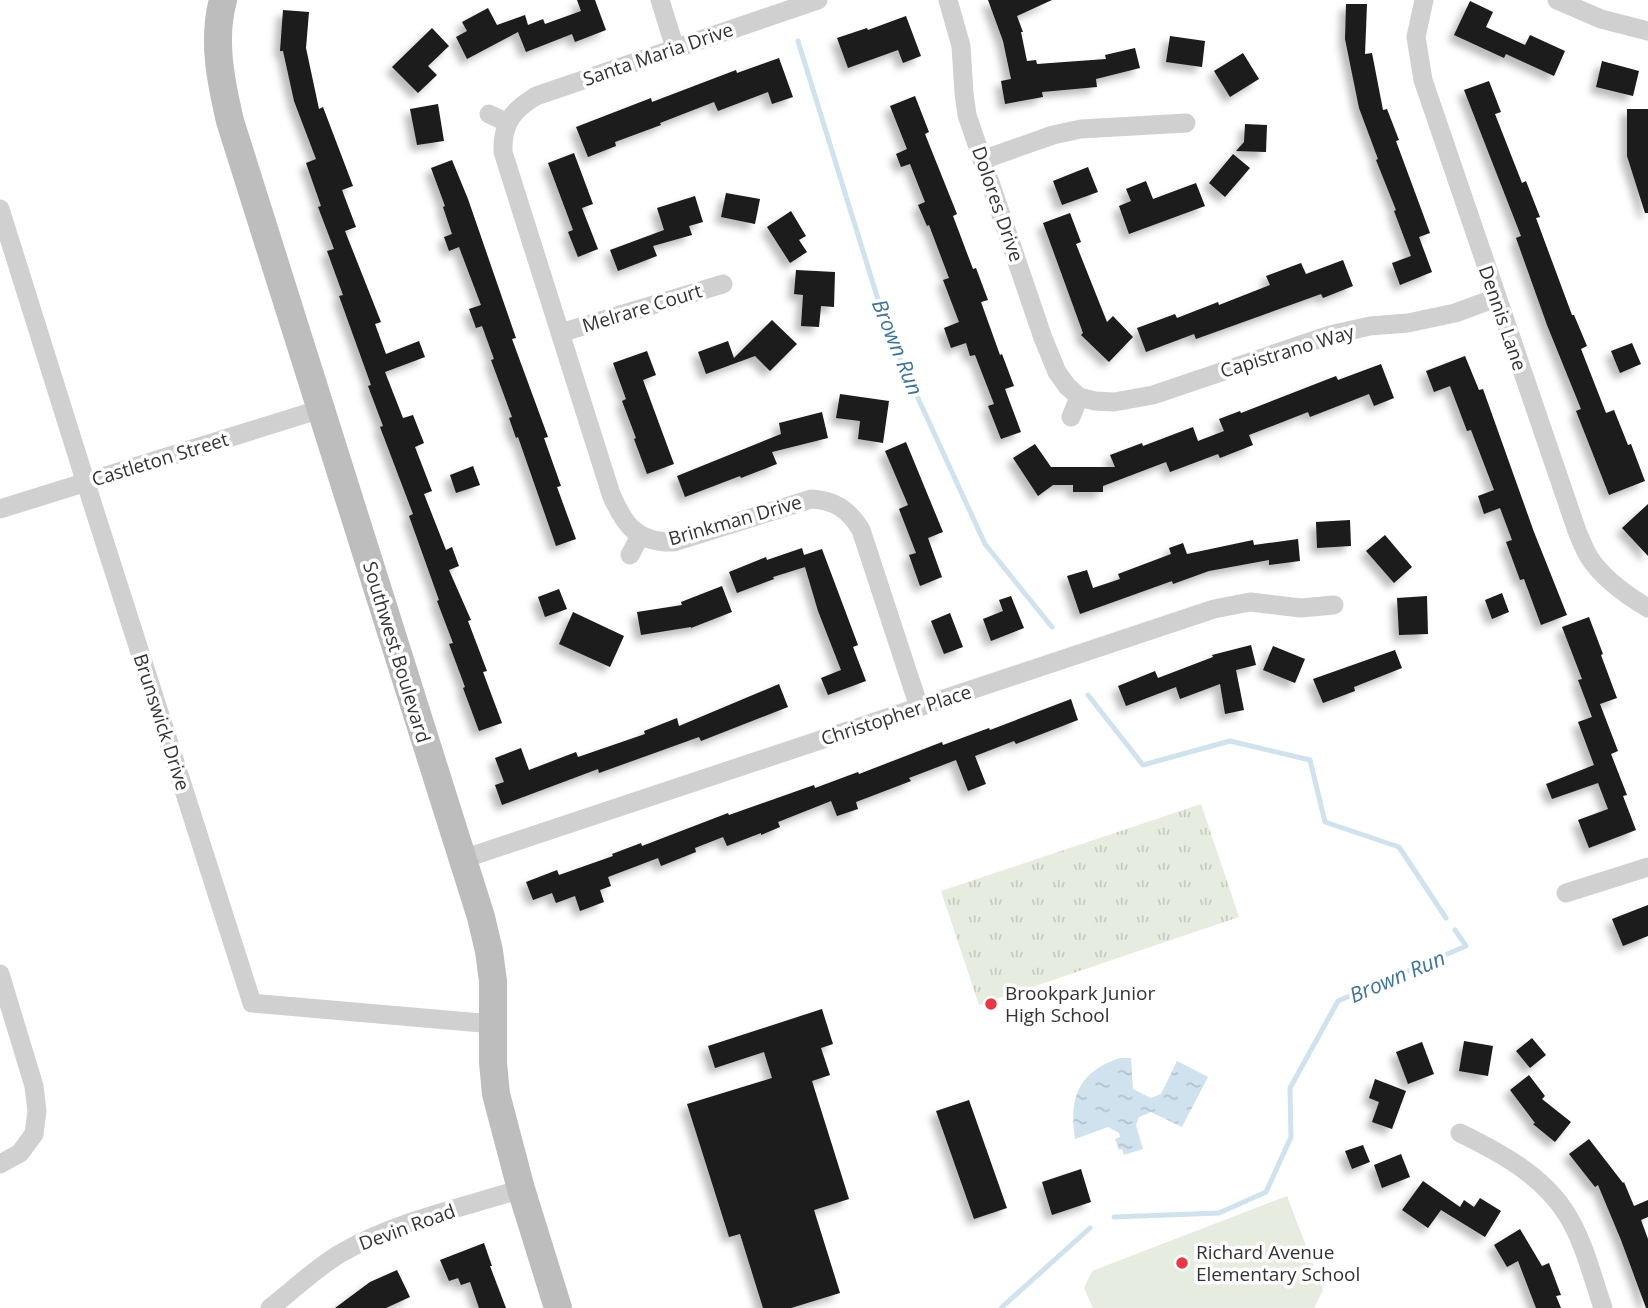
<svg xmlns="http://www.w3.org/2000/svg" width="1648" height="1308" font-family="'Open Sans',sans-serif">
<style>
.grass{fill:url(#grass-tufts)}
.garden{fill:#e6ecdf}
.water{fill:url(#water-ripples)}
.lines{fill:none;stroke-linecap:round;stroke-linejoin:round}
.stream{stroke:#cfe2ee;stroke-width:5}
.building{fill:#1a1a1a;filter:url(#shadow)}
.street{stroke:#d0d0d0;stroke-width:19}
.secondary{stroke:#bdbdbd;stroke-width:28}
.poi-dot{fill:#e63946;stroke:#fff;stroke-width:2.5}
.labels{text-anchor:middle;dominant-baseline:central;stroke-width:7;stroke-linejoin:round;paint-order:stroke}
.street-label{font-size:19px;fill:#333;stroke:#fff}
.poi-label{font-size:19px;fill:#333;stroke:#fff;text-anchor:start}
.water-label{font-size:21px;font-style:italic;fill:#3f7597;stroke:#fff}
</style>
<defs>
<pattern id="grass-tufts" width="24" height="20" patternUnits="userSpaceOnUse" patternTransform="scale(1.75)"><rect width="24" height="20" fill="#e6ecdf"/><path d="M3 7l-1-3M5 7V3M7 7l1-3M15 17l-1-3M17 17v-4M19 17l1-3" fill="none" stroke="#c6cbc0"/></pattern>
<pattern id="water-ripples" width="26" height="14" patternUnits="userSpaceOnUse" patternTransform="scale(1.75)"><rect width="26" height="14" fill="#cfe2ee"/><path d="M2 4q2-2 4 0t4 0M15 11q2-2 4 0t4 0" fill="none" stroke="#b2c2cd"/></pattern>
<filter id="shadow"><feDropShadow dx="-6" dy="6" stdDeviation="3.5" flood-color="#0004"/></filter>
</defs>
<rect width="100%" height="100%" fill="#fff"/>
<path class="grass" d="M1201,804L1239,917L979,1005L941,891Z"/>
<path class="garden" d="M1287,1196L1323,1290L1314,1308H1093L1084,1288L1092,1271Z"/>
<path class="water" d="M1120,1058H1131L1133,1089L1151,1098L1161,1094L1177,1061L1208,1077L1182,1127L1151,1112L1139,1117L1136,1125L1143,1149L1124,1155L1122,1149L1119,1150L1115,1139L1120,1137L1119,1133L1108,1127L1075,1139C1069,1097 1078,1072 1120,1058Z"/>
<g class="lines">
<path class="stream" d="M798,41L889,335L985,544L1052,627
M1088,695L1143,765L1230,741L1310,760L1325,822L1399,847L1446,918
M1114,1217L1219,1213L1266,1192L1291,1137L1290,1088L1338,1001L1466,946L1455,930
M1001,1308L1090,1228"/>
</g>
<path class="building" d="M577,0H595L606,30L575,42L572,34L526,52L518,32L467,59L456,37L467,31L462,22L488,8L497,25L525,15L528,25L543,19L545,24L581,11Z
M988,0H1052L1017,16L1023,32H1021L1027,61L1036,60L1037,64L1106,59L1105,55L1135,48L1140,68L1096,79L1097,87L1042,92L1043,97L1005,104L1001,81L1011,79L1003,41Z
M1470,1L1493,12L1486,27L1525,45L1530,35L1565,51L1554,76L1506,54L1504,58L1454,35Z
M1346,4H1367L1365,54L1372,53L1383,110L1387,109L1399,140L1396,141L1430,233L1419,237L1432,272L1400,285L1392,263L1411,256L1394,211L1396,210L1376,160L1378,159L1359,108L1345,39Z
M283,10L309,12L306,48L319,109L323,107L353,186L342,190L356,227L345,231L381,322L375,324L386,354L419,341L425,357L385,372L403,418L413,415L424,443L415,447L432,491L424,494L446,550L452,547L459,566L449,570L471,620L468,621L487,671L483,672L502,723L479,731L463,688L465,687L449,644L453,643L437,601L439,600L409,516L413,514L380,427L383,426L368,386L371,385L339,296L343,295L327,251L334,249L318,207L321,206L306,163L316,159L294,101L283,51H280Z
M906,16L921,56L903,63L898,50L848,68L837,38L867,28L868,30Z
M432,28L449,46L428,66L437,75L418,93L392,67Z
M1170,36L1205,41L1202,67L1166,62Z
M1243,53L1259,79L1230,97L1214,71Z
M779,58L793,97L772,104L768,92L718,111L714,102L660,123L661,125L615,142L616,146L588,157L576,127L651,98L652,102L736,70L737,73Z
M1602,61L1639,71L1633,96L1596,87Z
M1489,81L1501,112L1495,114L1522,183L1526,181L1540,217L1536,218L1572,315H1574L1587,346L1581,349L1606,413L1614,410L1628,445L1631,444L1645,481L1609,495L1576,411L1581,409L1547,325L1516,238L1521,236L1464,90Z
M915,96L929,132L925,134L957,214L953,216L973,269L976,268L988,300L981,302L1000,355L1002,354L1014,386L1005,389L1021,432L1001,439L988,406L994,404L975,355L970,356L966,343L951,348L944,328L959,322L943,280L949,278L929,225L927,226L918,205L925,202L910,164L901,167L896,154L907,149L890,106Z
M438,104L444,141L417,145L410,109Z
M1627,109H1648V213H1645L1627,156Z
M1245,124L1267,125L1266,152L1236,151L1244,142Z
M574,153L593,204L582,208L598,249L578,257L568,232L573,230L548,163Z
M1233,154L1250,168L1225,197L1209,183Z
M452,160L468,199L516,338L512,339L548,437L544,438L561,486L557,487L576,539L556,546L518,437L516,438L509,418L512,417L491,360L494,359L482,326L476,328L469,309L481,305L459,247L449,251L444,237L452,234L443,207L445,206L431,168Z
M1088,167L1098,192L1062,205L1053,181Z
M1146,181L1153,199L1196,183L1205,206L1129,234L1119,206L1131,201L1126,189Z
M726,193L760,199L755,224L721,217Z
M695,196L703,222L689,226L692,235L653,246L657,256L618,271L610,250L664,230L657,208Z
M791,211L806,236L799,240L807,252L790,263L767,227Z
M1070,213L1081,242L1076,244L1107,322L1113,316L1133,337L1109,362L1081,335L1083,333L1043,223Z
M1343,260L1353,286L1323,298L1321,294L1196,339L1194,334L1146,352L1137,328L1175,314L1177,318L1218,302L1219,305L1270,285L1266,276L1301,263L1306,274Z
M796,270L835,272L834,307L821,306L819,327L801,326L803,295L794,294Z
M772,320L797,344L770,371L755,356L706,374L698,352L728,341L734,358Z
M1632,343L1641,364L1620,373L1611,351Z
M647,351L656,375L643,380L674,464L647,474L634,439L636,438L622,401L626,399L613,363Z
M1465,356L1479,390L1483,389L1534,532L1567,615L1541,625L1524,579L1520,580L1506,542L1512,540L1500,508L1484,514L1478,496L1494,490L1471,430L1467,431L1450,386L1434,392L1426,371Z
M1381,364L1394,398L1374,406L1369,394L1310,417L1308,412L1249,435L1253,445L1220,458L1218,454L1170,472L1166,462L1103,486V492H1073V485H1053L1038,496L1013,458L1035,444L1051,467H1115L1110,455L1142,443L1143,446L1193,427L1198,441L1224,431L1219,419L1240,411L1241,413L1336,376L1338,380Z
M840,394L889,401L883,443L858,439L860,421L836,418Z
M822,412L828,438L772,452L777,464L741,478L740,476L685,497L677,476L781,434L779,423Z
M906,442L943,532L928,538L942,577L920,586L909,555L916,553L899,509L908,505L885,451Z
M473,466L480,485L456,493L450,475Z
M1648,504V556L1622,528Z
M1350,520L1351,546L1317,548L1316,522Z
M1385,535L1412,567L1394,583L1366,551Z
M1298,539L1300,561L1269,565V560L1209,571L1173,584L1172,581L1080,614L1067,576L1087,570L1093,588L1120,579L1118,574L1171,554L1169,548L1183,543L1187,554L1253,540L1254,545Z
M802,548L804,555L822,549L858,645L853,647L866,681L828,695L821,678L841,670L818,611L805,567L773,577L774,579L737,593L729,572L766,557L767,560Z
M722,586L732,612L691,628V627L641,635L637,612L682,605L681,602Z
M559,589L567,609L545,617L538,597Z
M1502,593L1509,612L1492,619L1485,600Z
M1011,596L1024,628L991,641L983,619L1003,611L999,600Z
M1427,596L1428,634L1399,635L1397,598Z
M573,612L624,636L610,667L559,644Z
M950,613L963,647L944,654L931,621Z
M1589,617L1603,654L1601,655L1617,698L1600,704L1618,751L1611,754L1627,795L1623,796L1636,830L1589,848L1578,820L1608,809L1598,783L1552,799L1546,784L1594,765L1578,722L1592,717L1578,680L1582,679L1562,627Z
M1251,645L1256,665L1236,670L1244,710L1225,714L1220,684L1180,699L1176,687L1126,706L1118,686L1155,671L1158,678L1213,657L1212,655Z
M1273,646L1305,659L1295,683L1263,670Z
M1395,650L1402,668L1354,687L1355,691L1323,703L1313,679Z
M779,684L788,707L701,741L699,737L599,773L598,769L502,805L495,785L504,782L495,758L521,748L529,770L576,752L578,757L645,734L644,731L677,718L679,726Z
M1071,699L1078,720L1016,744L1014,741L975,756L986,784L968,791L956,760L909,778L911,781L856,802L858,809L837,816L831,801L778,822L780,827L761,835V833L727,846L723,837L695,848L696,852L661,866L658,858L608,877L611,886L600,890L604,902L580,911L575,896L556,903L552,893L533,900L526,882L557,870L559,875L613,856L612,854L641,843L642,846L728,813L729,815L814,785L815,788L858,772L859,774L942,742L943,745L989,728L990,730Z
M1648,905V936L1623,946L1612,919Z
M822,1009L833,1044L821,1048L830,1075L812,1081L849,1199L814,1210L840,1293L791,1308H763L740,1234L729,1237L687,1104L772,1078L764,1052L715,1068L708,1046Z
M1532,1038L1546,1055L1530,1068L1516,1051Z
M1464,1041L1493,1046L1488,1076L1459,1071Z
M1422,1042L1434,1074L1408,1084L1396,1052Z
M1529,1075L1545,1096L1542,1099L1571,1122L1555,1142L1533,1124L1535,1123L1510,1090Z
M1375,1079L1406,1091L1392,1129L1372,1122L1379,1102L1369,1098Z
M969,1100L1007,1208L974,1219L936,1111Z
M1589,1139L1623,1183L1624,1182L1634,1206L1648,1200V1217L1641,1220L1648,1239V1308H1646L1621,1240L1598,1185L1595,1187L1569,1154Z
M1363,1145L1370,1162L1352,1169L1345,1151Z
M1401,1154L1410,1177L1382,1188L1374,1165Z
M1081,1169L1091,1202L1052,1215L1042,1182Z
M1423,1181L1460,1207L1464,1200L1474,1207L1480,1198L1501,1211L1485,1237L1441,1210L1428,1228L1402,1210Z
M1520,1229L1542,1266L1549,1263L1561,1295L1556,1296L1561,1308H1536L1518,1261L1507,1267L1494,1245Z
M484,1243L492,1266H490L506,1308H479L470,1282L461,1285L458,1278L449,1281L440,1260Z
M397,1270L410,1297L386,1308H335L370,1282Z"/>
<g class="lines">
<path class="street" d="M660,0L675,48
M818,0L536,96C513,110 502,123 503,152L611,494C624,525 637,543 674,542L811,499C835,500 849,510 861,530L919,707
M948,0L961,46L964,93L967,115L1043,338L1057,372L1067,386L1079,397L1095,401L1114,402L1153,395L1330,335L1370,326L1408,323L1455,313L1496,298
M1424,0L1416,37L1423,80L1577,531C1581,540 1584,549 1589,557C1603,579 1626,595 1648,608
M1557,0L1601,19L1648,31
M489,114L508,123
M982,160L1053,135L1081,129L1186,123
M0,209L95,512L252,1003L493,1024
M560,333L723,284
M1071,417L1079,397
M0,509L321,409
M630,555L640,536
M463,859L1214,609L1250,602L1301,608L1334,605
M1566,893L1648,867
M0,974L34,1086L37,1111L34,1134L20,1153L0,1164
M1460,1133C1499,1152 1542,1175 1566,1213C1584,1241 1592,1276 1603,1308
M270,1308C294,1290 316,1267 343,1252C397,1221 461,1208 521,1189"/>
<path class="secondary" d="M223,0C212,40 221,82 230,121L481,917L489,951L493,981V1063L496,1094L521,1189L558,1308"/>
</g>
<g class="poi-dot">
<circle cx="991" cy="1004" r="7"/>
<circle cx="1182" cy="1263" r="7"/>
</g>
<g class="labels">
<g class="street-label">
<text transform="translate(658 54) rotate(-19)">Santa Maria Drive</text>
<text transform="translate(998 204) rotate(71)">Dolores Drive</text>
<text transform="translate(642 308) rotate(-17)">Melrare Court</text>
<text transform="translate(1503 318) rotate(71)">Dennis Lane</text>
<text transform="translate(1287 351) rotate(-17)">Capistrano Way</text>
<text transform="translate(160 459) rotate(-17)">Castleton Street</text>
<text transform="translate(735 520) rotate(-16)">Brinkman Drive</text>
<text transform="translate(397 652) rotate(73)">Southwest Boulevard</text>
<text transform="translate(896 715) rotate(-18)">Christopher Place</text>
<text transform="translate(162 722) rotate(72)">Brunswick Drive</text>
<text transform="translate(407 1227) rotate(-20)">Devin Road</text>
</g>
<g class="poi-label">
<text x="1005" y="993">Brookpark Junior<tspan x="1005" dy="22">High School</tspan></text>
<text x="1196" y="1252">Richard Avenue<tspan x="1196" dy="22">Elementary School</tspan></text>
</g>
<g class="water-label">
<text transform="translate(898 347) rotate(68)">Brown Run</text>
<text transform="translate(1397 976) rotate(-23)">Brown Run</text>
</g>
</g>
</svg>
